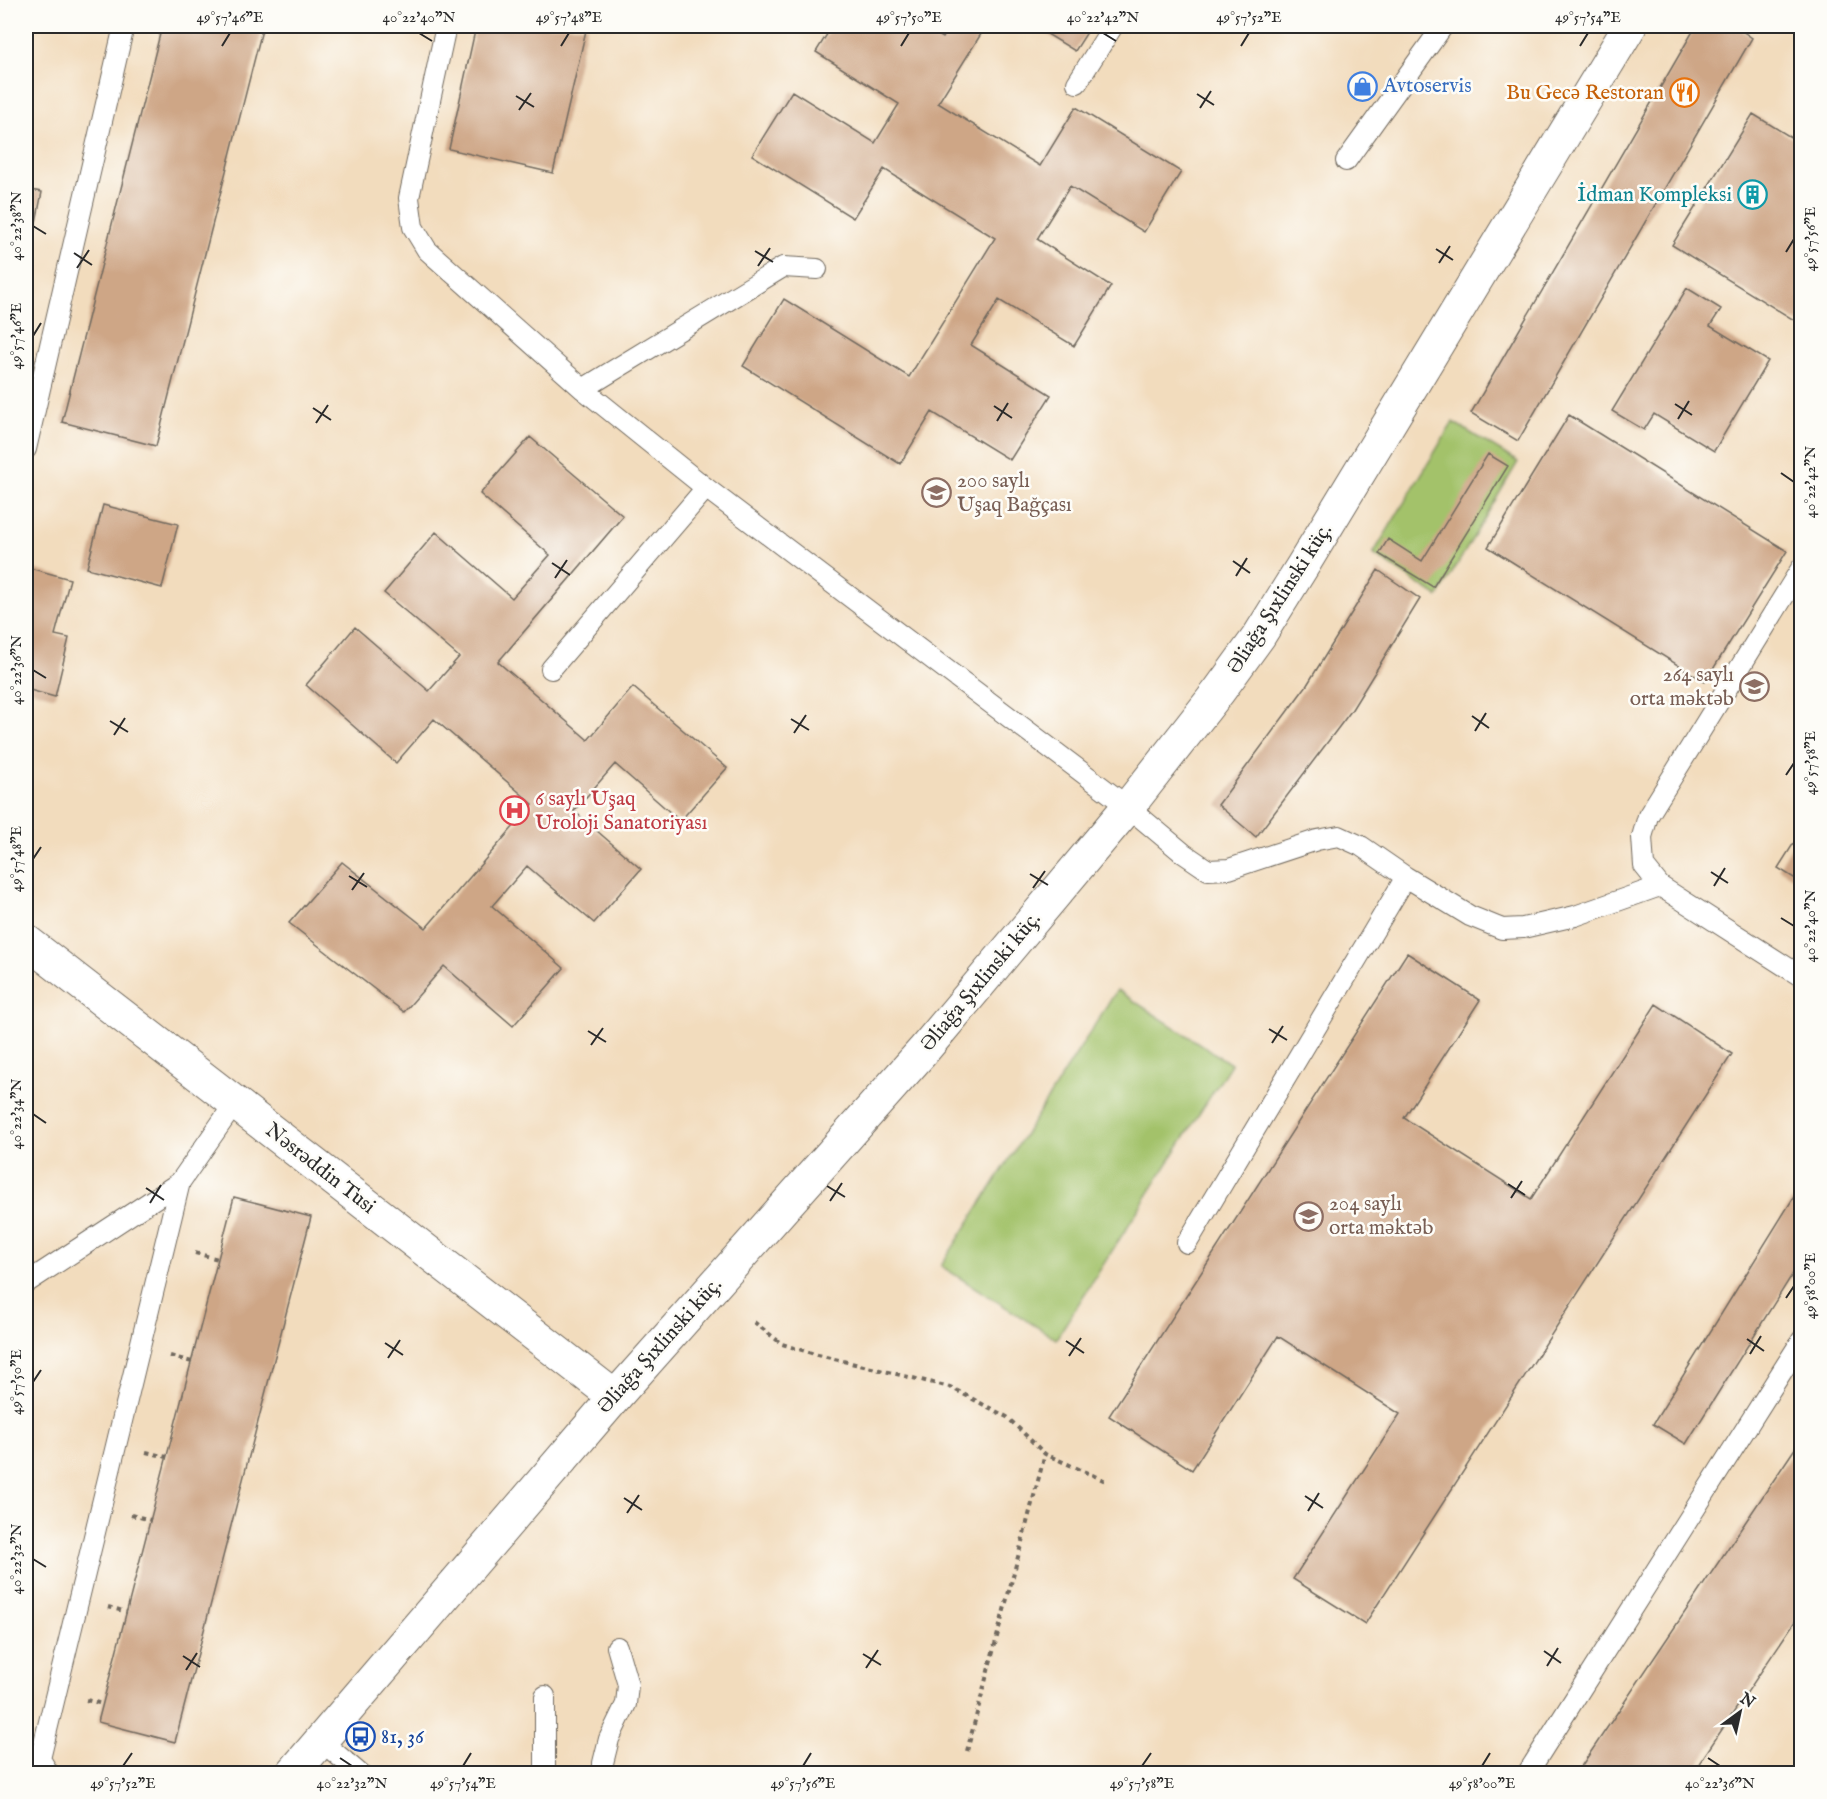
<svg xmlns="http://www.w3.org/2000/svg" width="1827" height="1799" font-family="'IM FELL English',serif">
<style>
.green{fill:#a3c26a;stroke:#67764a;stroke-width:1.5}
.building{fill:#cea686}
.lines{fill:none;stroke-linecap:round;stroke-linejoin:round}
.lane-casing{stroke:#71695e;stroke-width:22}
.street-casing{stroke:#71695e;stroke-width:35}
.secondary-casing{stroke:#71695e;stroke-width:35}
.path{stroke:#71695e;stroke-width:4;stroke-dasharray:4.5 4.5;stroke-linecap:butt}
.lane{stroke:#fff;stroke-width:20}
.street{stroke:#fff;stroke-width:33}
.secondary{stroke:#fff;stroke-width:33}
.ticks{fill:none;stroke:#2b2b2b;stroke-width:2}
.labels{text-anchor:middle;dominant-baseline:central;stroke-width:5;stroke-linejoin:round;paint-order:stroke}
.shop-label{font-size:21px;fill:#366cbe;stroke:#fdfcf7;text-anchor:start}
.food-label{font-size:21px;fill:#c56008;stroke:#fdfcf7;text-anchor:end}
.culture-label{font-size:21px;fill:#0d838f;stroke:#fdfcf7;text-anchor:end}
.education-label{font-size:21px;fill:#785e54;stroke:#fdfcf7;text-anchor:start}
.street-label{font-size:21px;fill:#2b2b2b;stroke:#fdfcf7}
.health-label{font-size:21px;fill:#be3a42;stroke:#fdfcf7;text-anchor:start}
.transit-label{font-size:21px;fill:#164399;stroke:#fdfcf7;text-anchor:start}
.neatline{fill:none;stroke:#2b2b2b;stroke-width:2}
.ticks-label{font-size:15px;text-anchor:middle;fill:#2b2b2b}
</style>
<rect width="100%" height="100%" fill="#fdfcf7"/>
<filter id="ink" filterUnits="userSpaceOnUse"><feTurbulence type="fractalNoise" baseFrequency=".0167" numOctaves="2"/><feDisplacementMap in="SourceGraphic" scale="12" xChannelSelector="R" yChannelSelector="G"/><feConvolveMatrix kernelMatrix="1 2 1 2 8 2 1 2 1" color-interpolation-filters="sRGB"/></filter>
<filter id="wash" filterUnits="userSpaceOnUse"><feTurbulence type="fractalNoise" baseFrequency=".008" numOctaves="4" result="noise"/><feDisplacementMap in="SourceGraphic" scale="24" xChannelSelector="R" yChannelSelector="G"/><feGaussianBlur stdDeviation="1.35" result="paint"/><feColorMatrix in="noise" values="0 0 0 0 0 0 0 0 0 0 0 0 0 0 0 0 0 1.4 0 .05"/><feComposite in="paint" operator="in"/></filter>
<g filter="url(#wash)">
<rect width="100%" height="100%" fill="#f2dcbd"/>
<path class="green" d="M1453,422L1518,462L1438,597L1373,554Z
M1117,990L1231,1064L1056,1339L941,1266Z"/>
<g id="blocks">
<path class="building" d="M162,26H263L156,446L62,422Z
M476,26H587L553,173L449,149Z
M832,26H923L943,38L950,26H986L938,103L1040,166L1076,107L1181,172L1144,232L1070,186L1037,239L1111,286L1074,346L999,300L971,345L1051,395L1010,460L932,412L900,464L743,366L784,299L909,377L995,238L884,169L853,218L752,155L792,91L875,143L899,104L816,52Z
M1034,26H1091L1075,51Z
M1696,26H1735L1752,38L1518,441L1471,413Z
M1753,114L1802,144V325L1672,245Z
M26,189L42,192L27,268H26Z
M1687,288L1721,309L1710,326L1768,361L1714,451L1654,414L1644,430L1612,411Z
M1569,415L1787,551L1705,682L1488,547Z
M530,437L623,516L498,662L588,740L633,687L727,768L680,821L615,764L574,811L641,869L594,923L527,866L492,906L564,968L513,1026L444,966L404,1012L289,923L342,862L426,928L533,804L434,719L396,763L306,685L355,627L429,691L459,657L384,593L436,532L512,598L550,555L480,494Z
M1488,454L1508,466L1433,587L1379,554L1388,539L1422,561Z
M103,505L178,524L162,588L87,568Z
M26,567L70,579L55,635L69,638L55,697L26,689Z
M1378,570L1420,599L1351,711L1256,837L1218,805L1307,685Z
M1802,830V883L1778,868Z
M1407,953L1480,1000L1404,1118L1531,1199L1656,1004L1732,1054L1365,1624L1293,1579L1400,1414L1278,1336L1192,1470L1109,1416Z
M1802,1184V1259L1686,1444L1653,1424Z
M234,1197L311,1217L175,1742L98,1722Z
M1802,1438V1611L1692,1774H1576Z"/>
</g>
</g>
<g filter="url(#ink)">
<use href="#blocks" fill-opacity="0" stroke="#71695e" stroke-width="1.5"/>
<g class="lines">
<defs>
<path id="lane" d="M446,26L409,198L413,227L427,250L583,389L706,488L1128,807L1183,853L1208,870L1229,869L1317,840L1339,836L1361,846L1406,877L1470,916L1502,929L1523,928L1575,916L1660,886
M1077,83L1113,26
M1346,161L1443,26
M583,389L783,267L817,269
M26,449L124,26
M1802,567L1648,816L1642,837L1644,866L1660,886L1802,977
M551,669L706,488
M1187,1243L1406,877
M26,1283L180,1182L235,1103
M320,1740L360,1774
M49,1774L40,1759L180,1182
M545,1774V1696
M603,1774V1763L609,1739L626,1704L628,1685L617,1647
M1527,1774L1802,1340"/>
<path id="street" d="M26,941L615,1397"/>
<path id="secondary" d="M292,1774L615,1397L923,1051L1128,807L1219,691L1259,636L1305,562L1630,26"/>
</defs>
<use href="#lane" class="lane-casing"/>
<use href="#street" class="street-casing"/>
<use href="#secondary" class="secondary-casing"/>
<path class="path" d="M195,1253L218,1259
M754,1322L782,1344L818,1355L950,1387L1007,1417L1045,1454L1108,1482
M170,1356L192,1362
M146,1452L167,1457
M131,1515L151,1520
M108,1607L127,1612
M86,1700L103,1704
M967,1751L1045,1454"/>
<use href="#lane" class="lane"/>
<use href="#street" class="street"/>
<use href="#secondary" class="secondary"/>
</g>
</g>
<path class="ticks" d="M419,33L432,41M1103,33L1116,41M222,46L230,33M561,46L569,33M901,46L909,33M1241,46L1249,33M1580,46L1588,33M1197,94L1214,105M516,96L534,107M1200,108L1211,91M519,110L531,93M33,226L46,234M1436,249L1453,260M755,251L773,262M1786,252L1794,239M74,253L92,265M1439,263L1450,246M758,266L770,248M77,268L89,250M33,336L41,323M1675,404L1692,415M994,406L1012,418M313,408L331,420M1678,419L1689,401M997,421L1008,403M316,423L328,405M1781,473L1794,482M1233,561L1250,573M552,563L570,575M1236,576L1247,558M555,578L567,560M33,670L46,678M1472,716L1489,728M791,719L809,730M110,721L128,732M1475,731L1486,713M794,733L806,715M114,735L125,718M1786,775L1794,763M33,859L41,847M1711,872L1728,883M1030,874L1048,885M349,876L367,887M1714,886L1725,868M1033,888L1045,871M352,890L364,873M1781,918L1794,926M1269,1029L1287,1040M588,1031L606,1042M1272,1043L1283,1026M591,1045L603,1028M33,1114L46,1123M1508,1184L1525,1195M827,1186L845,1197M146,1188L164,1200M1511,1198L1522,1181M830,1201L842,1183M150,1203L161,1185M1786,1298L1794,1286M1747,1339L1764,1351M1066,1341L1084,1353M385,1343L403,1355M1750,1354L1761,1336M1069,1356L1081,1338M388,1358L400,1340M33,1382L41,1370M1305,1496L1323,1508M624,1498L642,1510M1308,1511L1319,1493M627,1513L639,1495M33,1559L46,1567M1544,1651L1561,1663M863,1654L881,1665M183,1656L200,1667M1547,1666L1558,1648M866,1668L878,1650M186,1670L197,1653M340,1758L352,1766M1708,1758L1720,1766M123,1766L132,1753M463,1766L471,1753M803,1766L811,1753M1142,1766L1151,1753M1482,1766L1490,1753"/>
<defs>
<symbol id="shop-ring" viewBox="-11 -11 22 22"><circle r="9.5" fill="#fdfcf7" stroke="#3f7fe0" stroke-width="1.5"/><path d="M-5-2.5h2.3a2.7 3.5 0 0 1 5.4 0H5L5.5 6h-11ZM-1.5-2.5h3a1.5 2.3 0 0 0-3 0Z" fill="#3f7fe0"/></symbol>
<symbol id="restaurant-ring" viewBox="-11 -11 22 22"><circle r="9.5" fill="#fdfcf7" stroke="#e8710a" stroke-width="1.5"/><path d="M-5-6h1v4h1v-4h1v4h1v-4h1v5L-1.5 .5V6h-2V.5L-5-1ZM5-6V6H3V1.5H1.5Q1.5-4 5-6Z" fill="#e8710a"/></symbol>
<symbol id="building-ring" viewBox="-11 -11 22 22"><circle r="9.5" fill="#fdfcf7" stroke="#0f9aa8" stroke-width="1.5"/><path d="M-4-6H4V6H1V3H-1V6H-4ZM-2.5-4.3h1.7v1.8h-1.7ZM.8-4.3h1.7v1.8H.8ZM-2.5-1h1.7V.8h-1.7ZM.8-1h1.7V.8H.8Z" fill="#0f9aa8"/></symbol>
<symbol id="school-ring" viewBox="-11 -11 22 22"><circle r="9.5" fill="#fdfcf7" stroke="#8d6e63" stroke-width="1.5"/><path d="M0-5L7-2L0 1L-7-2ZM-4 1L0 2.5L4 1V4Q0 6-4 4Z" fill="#8d6e63"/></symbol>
<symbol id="hospital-ring" viewBox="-11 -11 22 22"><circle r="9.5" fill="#fdfcf7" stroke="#e0444e" stroke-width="1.5"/><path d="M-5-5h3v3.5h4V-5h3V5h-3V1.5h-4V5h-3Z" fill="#e0444e"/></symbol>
<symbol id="bus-ring" viewBox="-11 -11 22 22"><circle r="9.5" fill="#fdfcf7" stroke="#1a4fb4" stroke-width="1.5"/><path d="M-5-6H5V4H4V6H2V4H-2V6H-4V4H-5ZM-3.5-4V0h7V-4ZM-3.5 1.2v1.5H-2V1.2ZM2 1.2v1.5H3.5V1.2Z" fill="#1a4fb4"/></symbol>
</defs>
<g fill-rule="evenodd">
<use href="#shop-ring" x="1346" y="70" width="33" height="33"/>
<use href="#restaurant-ring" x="1668" y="76" width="33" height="33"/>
<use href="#building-ring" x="1736" y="178" width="33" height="33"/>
<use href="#school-ring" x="920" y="476" width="33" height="33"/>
<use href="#school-ring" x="1738" y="670" width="33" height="33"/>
<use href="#hospital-ring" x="498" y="794" width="33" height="33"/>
<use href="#school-ring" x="1292" y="1200" width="33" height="33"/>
<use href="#bus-ring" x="344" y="1720" width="33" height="33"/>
</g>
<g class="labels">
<g class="shop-label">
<text x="1383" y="86">Avtoservis</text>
</g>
<g class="food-label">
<text x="1664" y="93">Bu Gecə Restoran</text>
</g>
<g class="culture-label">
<text x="1732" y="195">İdman Kompleksi</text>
</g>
<g class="education-label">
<text x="957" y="481">200 saylı<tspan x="957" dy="24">Uşaq Bağçası</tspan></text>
<text x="1734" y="675" text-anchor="end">264 saylı<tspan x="1734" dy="24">orta məktəb</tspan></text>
<text x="1329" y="1204">204 saylı<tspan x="1329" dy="24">orta məktəb</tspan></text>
</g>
<g class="street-label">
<text transform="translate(1280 599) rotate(-57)">Əliağa Şıxlinski küç.</text>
<text transform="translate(981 982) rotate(-50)">Əliağa Şıxlinski küç.</text>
<text transform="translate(320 1169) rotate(38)">Nəsrəddin Tusi</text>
<text transform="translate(660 1346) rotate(-48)">Əliağa Şıxlinski küç.</text>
</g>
<g class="health-label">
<text x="535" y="799">6 saylı Uşaq<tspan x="535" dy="24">Uroloji Sanatoriyası</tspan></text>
</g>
<g class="transit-label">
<text x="381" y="1737">81, 36</text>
</g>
</g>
<rect width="1827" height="1799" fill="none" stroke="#fdfcf7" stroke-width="66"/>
<g transform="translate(1740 1712) rotate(33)" stroke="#fdfcf7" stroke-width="4.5" paint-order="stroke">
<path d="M0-4.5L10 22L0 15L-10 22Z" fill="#2b2b2b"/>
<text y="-9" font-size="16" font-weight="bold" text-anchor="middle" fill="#2b2b2b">N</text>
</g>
<rect x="33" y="33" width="1761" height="1733" class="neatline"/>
<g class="ticks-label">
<text x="230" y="22">49°57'46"E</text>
<text x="419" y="22">40°22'40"N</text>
<text x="569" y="22">49°57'48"E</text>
<text x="909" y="22">49°57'50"E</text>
<text x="1103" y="22">40°22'42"N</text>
<text x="1249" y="22">49°57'52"E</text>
<text x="1588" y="22">49°57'54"E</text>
<text transform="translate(16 226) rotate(-90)" y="5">40°22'38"N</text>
<text transform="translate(1810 239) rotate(-90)" y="5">49°57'56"E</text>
<text transform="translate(16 336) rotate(-90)" y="5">49°57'46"E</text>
<text transform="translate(1810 482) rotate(-90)" y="5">40°22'42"N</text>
<text transform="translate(16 670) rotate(-90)" y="5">40°22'36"N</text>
<text transform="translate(1810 763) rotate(-90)" y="5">49°57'58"E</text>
<text transform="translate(16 859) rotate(-90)" y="5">49°57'48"E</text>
<text transform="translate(1810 926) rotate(-90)" y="5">40°22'40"N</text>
<text transform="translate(16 1114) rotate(-90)" y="5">40°22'34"N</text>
<text transform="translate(1810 1286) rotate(-90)" y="5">49°58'00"E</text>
<text transform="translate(16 1382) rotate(-90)" y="5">49°57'50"E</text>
<text transform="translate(16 1559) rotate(-90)" y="5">40°22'32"N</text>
<text x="123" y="1788">49°57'52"E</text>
<text x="352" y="1788">40°22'32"N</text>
<text x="463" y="1788">49°57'54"E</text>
<text x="803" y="1788">49°57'56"E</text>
<text x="1142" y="1788">49°57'58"E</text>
<text x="1482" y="1788">49°58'00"E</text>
<text x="1720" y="1788">40°22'36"N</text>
</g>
</svg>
